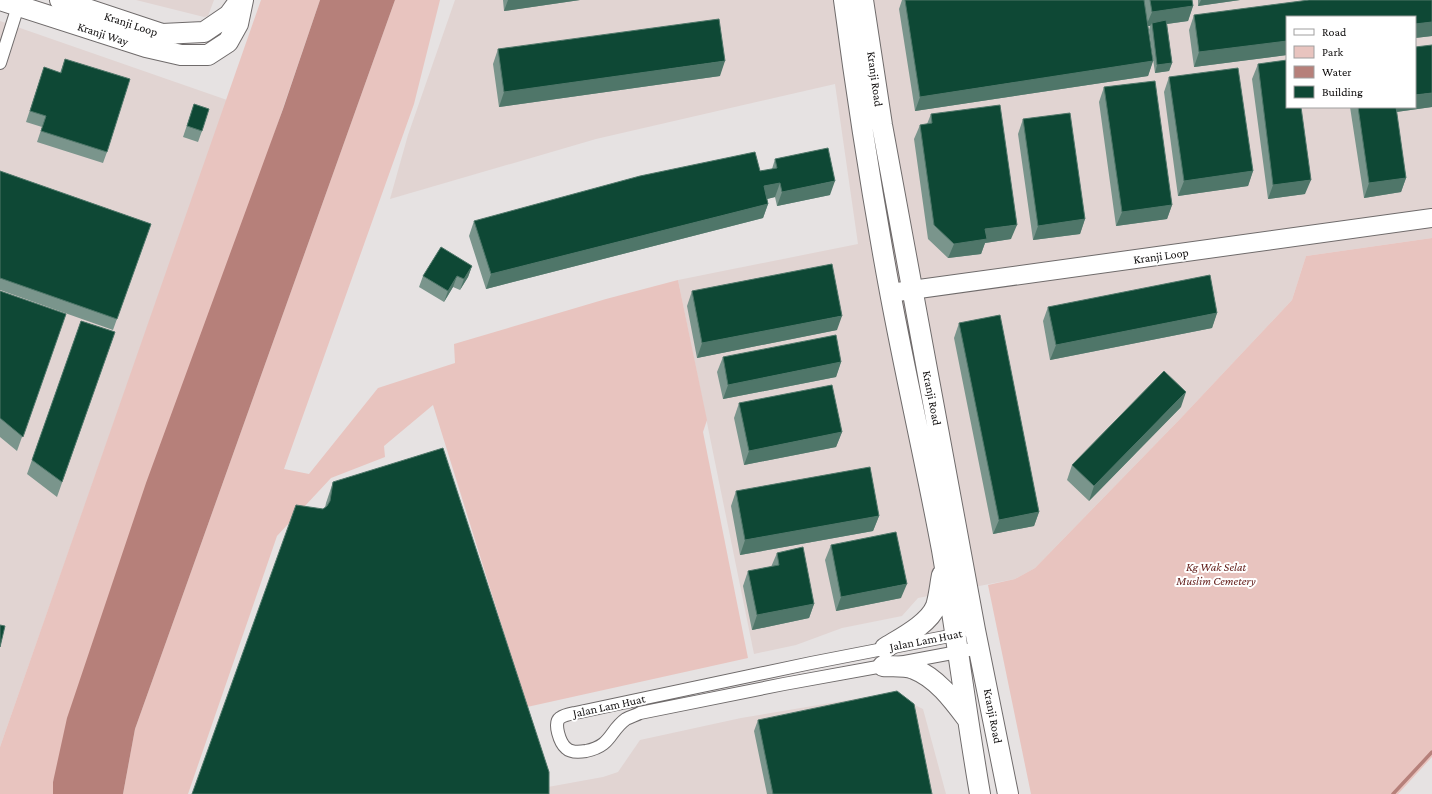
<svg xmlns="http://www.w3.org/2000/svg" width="1432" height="794" font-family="'Crimson Pro',serif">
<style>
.built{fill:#e1d4d2;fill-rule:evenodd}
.green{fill:#e8c4bf}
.water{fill:#b6807a}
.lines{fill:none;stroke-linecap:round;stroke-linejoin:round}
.stream{stroke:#b6807a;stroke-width:3.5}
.street-casing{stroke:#6f6b6b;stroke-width:14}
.secondary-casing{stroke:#6f6b6b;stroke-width:20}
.primary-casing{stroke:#6f6b6b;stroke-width:22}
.street{stroke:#fff;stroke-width:12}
.secondary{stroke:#fff;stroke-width:18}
.primary{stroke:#fff;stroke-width:20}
.wall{fill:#7a958c}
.shaded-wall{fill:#4f7669}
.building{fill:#0e4835;stroke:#4f7669}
.labels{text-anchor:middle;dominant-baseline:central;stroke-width:4;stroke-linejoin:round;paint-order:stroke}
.street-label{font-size:12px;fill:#110f0f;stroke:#fff}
.park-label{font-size:12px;font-style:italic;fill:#672420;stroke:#fff}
</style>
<rect width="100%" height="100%" fill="#e6e2e2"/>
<path class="built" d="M136,0H214L208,16L204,17Z
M455,0H1432V238L1306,256L1292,300L1180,419L1035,568L1015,579L918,598L902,616L842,628L796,645L754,654L678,280L858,244L835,84L596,139L390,199L408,135ZM1287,17H1415V107H1287Z
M0,21L227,100L0,747Z
M890,693L923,709L946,794H550L548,787L603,777L618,772L640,740L741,718Z"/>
<path class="green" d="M261,0H320L53,782V794H0V747Z
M395,0H440L414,104L284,469L309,474L378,388L455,363L454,344L606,299L678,280L707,420L703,432L748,658L527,707L433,405L384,446L385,457L331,478L277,536L188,794H123L135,729Z
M1432,238V757L1398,794H1031L988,585L1015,579L1035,568L1180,419L1292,300L1306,256Z"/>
<path class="water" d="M320,0H395L135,729L123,794H53V782L67,718L146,483L283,109Z"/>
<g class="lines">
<path class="stream" d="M1393,794L1432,752"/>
<defs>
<path id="street" d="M0,63L20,0
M960,634L811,663L575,713C570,714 564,715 560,718C553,723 560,743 566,748C571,753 580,752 586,751C612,746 609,731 626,719C630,717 636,715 640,713L784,684L883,666L979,648"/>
<path id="secondary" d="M890,293L1432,218"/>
<path id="primary" d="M0,0L146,47L181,55H208L228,42L238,24L243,0
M60,0L162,34L204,32L229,15L240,0
M844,0C857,98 872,195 890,292C906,378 926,464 942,550C956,631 966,713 980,794
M863,0L882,125L975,630L1008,794
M885,648C901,638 929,624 936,606C939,597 940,585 942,575
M883,666C892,667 905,665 914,669C937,678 953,700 968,720"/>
</defs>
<use href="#street" class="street-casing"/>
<use href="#secondary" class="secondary-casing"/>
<use href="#primary" class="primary-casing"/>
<use href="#street" class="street"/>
<use href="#secondary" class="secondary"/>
<use href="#primary" class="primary"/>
</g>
<path class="wall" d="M503,0H580L504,11Z
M902,0H1192L1193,6L1188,21L1167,24L1172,63L1169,71L1155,73L1149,30L1150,26H1148L1153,61L1148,76L915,111L899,9Z
M1198,0H1240L1198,6Z
M1432,0V36L1415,38L1287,17V55L1194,67L1189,30L1194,15Z
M498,49L720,76L499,107L493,64Z
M65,59L107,152L103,163L37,142L42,127L26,122L44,67L60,73Z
M1258,64L1301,108L1305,194L1268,199L1252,79Z
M1169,77L1253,171L1248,186L1178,196L1164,92Z
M1104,87L1172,205L1167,219L1116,226L1099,102Z
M194,104L202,131L198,142L183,137Z
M1350,107H1432L1396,112L1406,178L1401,192L1364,198Z
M931,114L1011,239L985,243L981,254L948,258L928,239L914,139L920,125L927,124Z
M1023,119L1085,219L1080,234L1033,240L1018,134Z
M775,159L830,195L777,206L775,197L767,199L768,204L763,218L486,289L469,236L474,221L760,171L772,169Z
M0,171L151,224L113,330L0,290Z
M472,266L468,277L460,290L453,287L444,302L419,287L423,276Z
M0,291L66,314L17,451L0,437Z
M692,291L837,330L697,358L687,306Z
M1048,307L1217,313L1212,328L1050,360L1043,321Z
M81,321L115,332L57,497L27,474Z
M959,323L1039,512L1034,526L993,534L954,338Z
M723,357L841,362L836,377L723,399L717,372Z
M739,403L842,432L836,447L744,465L734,418Z
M1181,407L1089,501L1067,480L1072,465Z
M333,482L549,794L323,509L325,508L326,503Z
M736,491L879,516L873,531L740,555L731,506Z
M831,545L901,598L836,611L825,560Z
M777,553L814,604L809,618L752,630L743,586L748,571L771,567Z
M758,720L932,794H767L754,731Z"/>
<path class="shaded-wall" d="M508,0H580L504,11Z
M1201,0H1240L1198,6Z
M1193,6L1188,21L1152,26V23L1150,26H1146L1152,12Z
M1432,22V36L1415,38V24Z
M1287,41V55L1194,67L1199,52Z
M725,61L720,76L499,107L504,92Z
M1153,61L1148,76L915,111L920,97Z
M1172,63L1169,71L1155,73L1157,65Z
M1432,93V107L1389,113L1391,107H1415V95Z
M1253,171L1248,186L1178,196L1184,181Z
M1406,178L1401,192L1364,198L1369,183Z
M1311,180L1305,194L1268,199L1273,185Z
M835,181L830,195L777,206L782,192Z
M780,183L775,197L759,201L764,186Z
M768,204L763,218L486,289L491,274Z
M1172,205L1167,219L1116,226L1122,212Z
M1085,219L1080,234L1033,240L1038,226Z
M1017,225L1011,239L985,243L981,254L948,258L954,244L985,229Z
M472,266L468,277L460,290L464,279Z
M457,276L453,287L444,302L448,291Z
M1217,313L1212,328L1050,360L1056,345Z
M842,316L837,330L697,358L702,343Z
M841,362L836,377L723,399L728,385Z
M1186,392L1181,407L1089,501L1094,486Z
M842,432L836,447L744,465L749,451Z
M1039,512L1034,526L993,534L999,520Z
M879,516L873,531L740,555L745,540Z
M907,584L901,598L836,611L841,597Z
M814,604L809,618L752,630L757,615Z"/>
<path class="building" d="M905,0H1144L1153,61L920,97Z
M1150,0H1192L1193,6L1152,12Z
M1309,0H1432V22L1415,24V17H1287V41L1199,52L1194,15Z
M719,19L725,61L504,92L498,49Z
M1166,20L1172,63L1157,65L1152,23Z
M1432,45V93L1415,95V47Z
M65,59L130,79L107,152L41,131L46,116L30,111L44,67L61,73Z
M1287,60V107H1301L1311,180L1273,185L1258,64Z
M1238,68L1253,171L1184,181L1169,77Z
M1155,81L1172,205L1122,212L1104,87Z
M194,104L209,109L202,131L187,126Z
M1000,105L1017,225L985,229L987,239L954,244L934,225L920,125L932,123L931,114Z
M1358,107H1396L1406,178L1369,183Z
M1070,113L1085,219L1038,226L1023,119Z
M828,148L835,181L782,192L780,183L764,186L768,204L491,274L474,221L640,176L755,152L760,171L777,168L775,159Z
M0,171L151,224L117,319L0,278Z
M441,247L472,266L464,279L457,276L448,291L423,276Z
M832,264L842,316L702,343L692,291Z
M1210,275L1217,313L1056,345L1048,307Z
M0,291L66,314L23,437L0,418Z
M1000,315L1039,512L999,520L959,323Z
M81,321L115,332L62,482L32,460Z
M836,335L841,362L728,385L723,357Z
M1164,371L1186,392L1094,486L1072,465Z
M832,385L842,432L749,451L739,403Z
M443,448L549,772V794H192L296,505L323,509L327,506L330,501L333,482Z
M870,467L879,516L745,540L736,491Z
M896,532L907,584L841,597L831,545Z
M803,547L814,604L757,615L748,571L779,565L777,553Z
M0,625L5,626L0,647Z
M897,691L914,704L932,794H773L758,720Z"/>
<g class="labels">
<g class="street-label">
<text transform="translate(131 24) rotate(18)">Kranji Loop</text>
<text transform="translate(103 34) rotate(18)">Kranji Way</text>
<text transform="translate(875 79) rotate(82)">Kranji Road</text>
<text transform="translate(1161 256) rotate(-8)">Kranji Loop</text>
<text transform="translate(932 398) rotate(79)">Kranji Road</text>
<text transform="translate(926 640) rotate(-11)">Jalan Lam Huat</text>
<text transform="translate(609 706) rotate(-12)">Jalan Lam Huat</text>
<text transform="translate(993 716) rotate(79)">Kranji Road</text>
</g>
<g class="park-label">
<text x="1216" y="567">Kg Wak Selat<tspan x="1216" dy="14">Muslim Cemetery</tspan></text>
</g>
</g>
<rect x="1286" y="16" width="130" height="92" fill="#ffffff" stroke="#a09f9f"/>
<rect x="1294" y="29" width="20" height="6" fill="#ffffff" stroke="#a09f9f"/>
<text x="1322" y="36" font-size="12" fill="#110f0f">Road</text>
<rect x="1294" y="46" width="20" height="12" fill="#e8c4bf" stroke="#a09f9f"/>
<text x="1322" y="56" font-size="12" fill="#110f0f">Park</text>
<rect x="1294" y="66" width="20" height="12" fill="#b6807a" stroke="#a09f9f"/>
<text x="1322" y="76" font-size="12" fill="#110f0f">Water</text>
<rect x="1294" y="86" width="20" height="12" fill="#0e4835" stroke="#a09f9f"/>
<text x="1322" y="96" font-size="12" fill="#110f0f">Building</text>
</svg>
